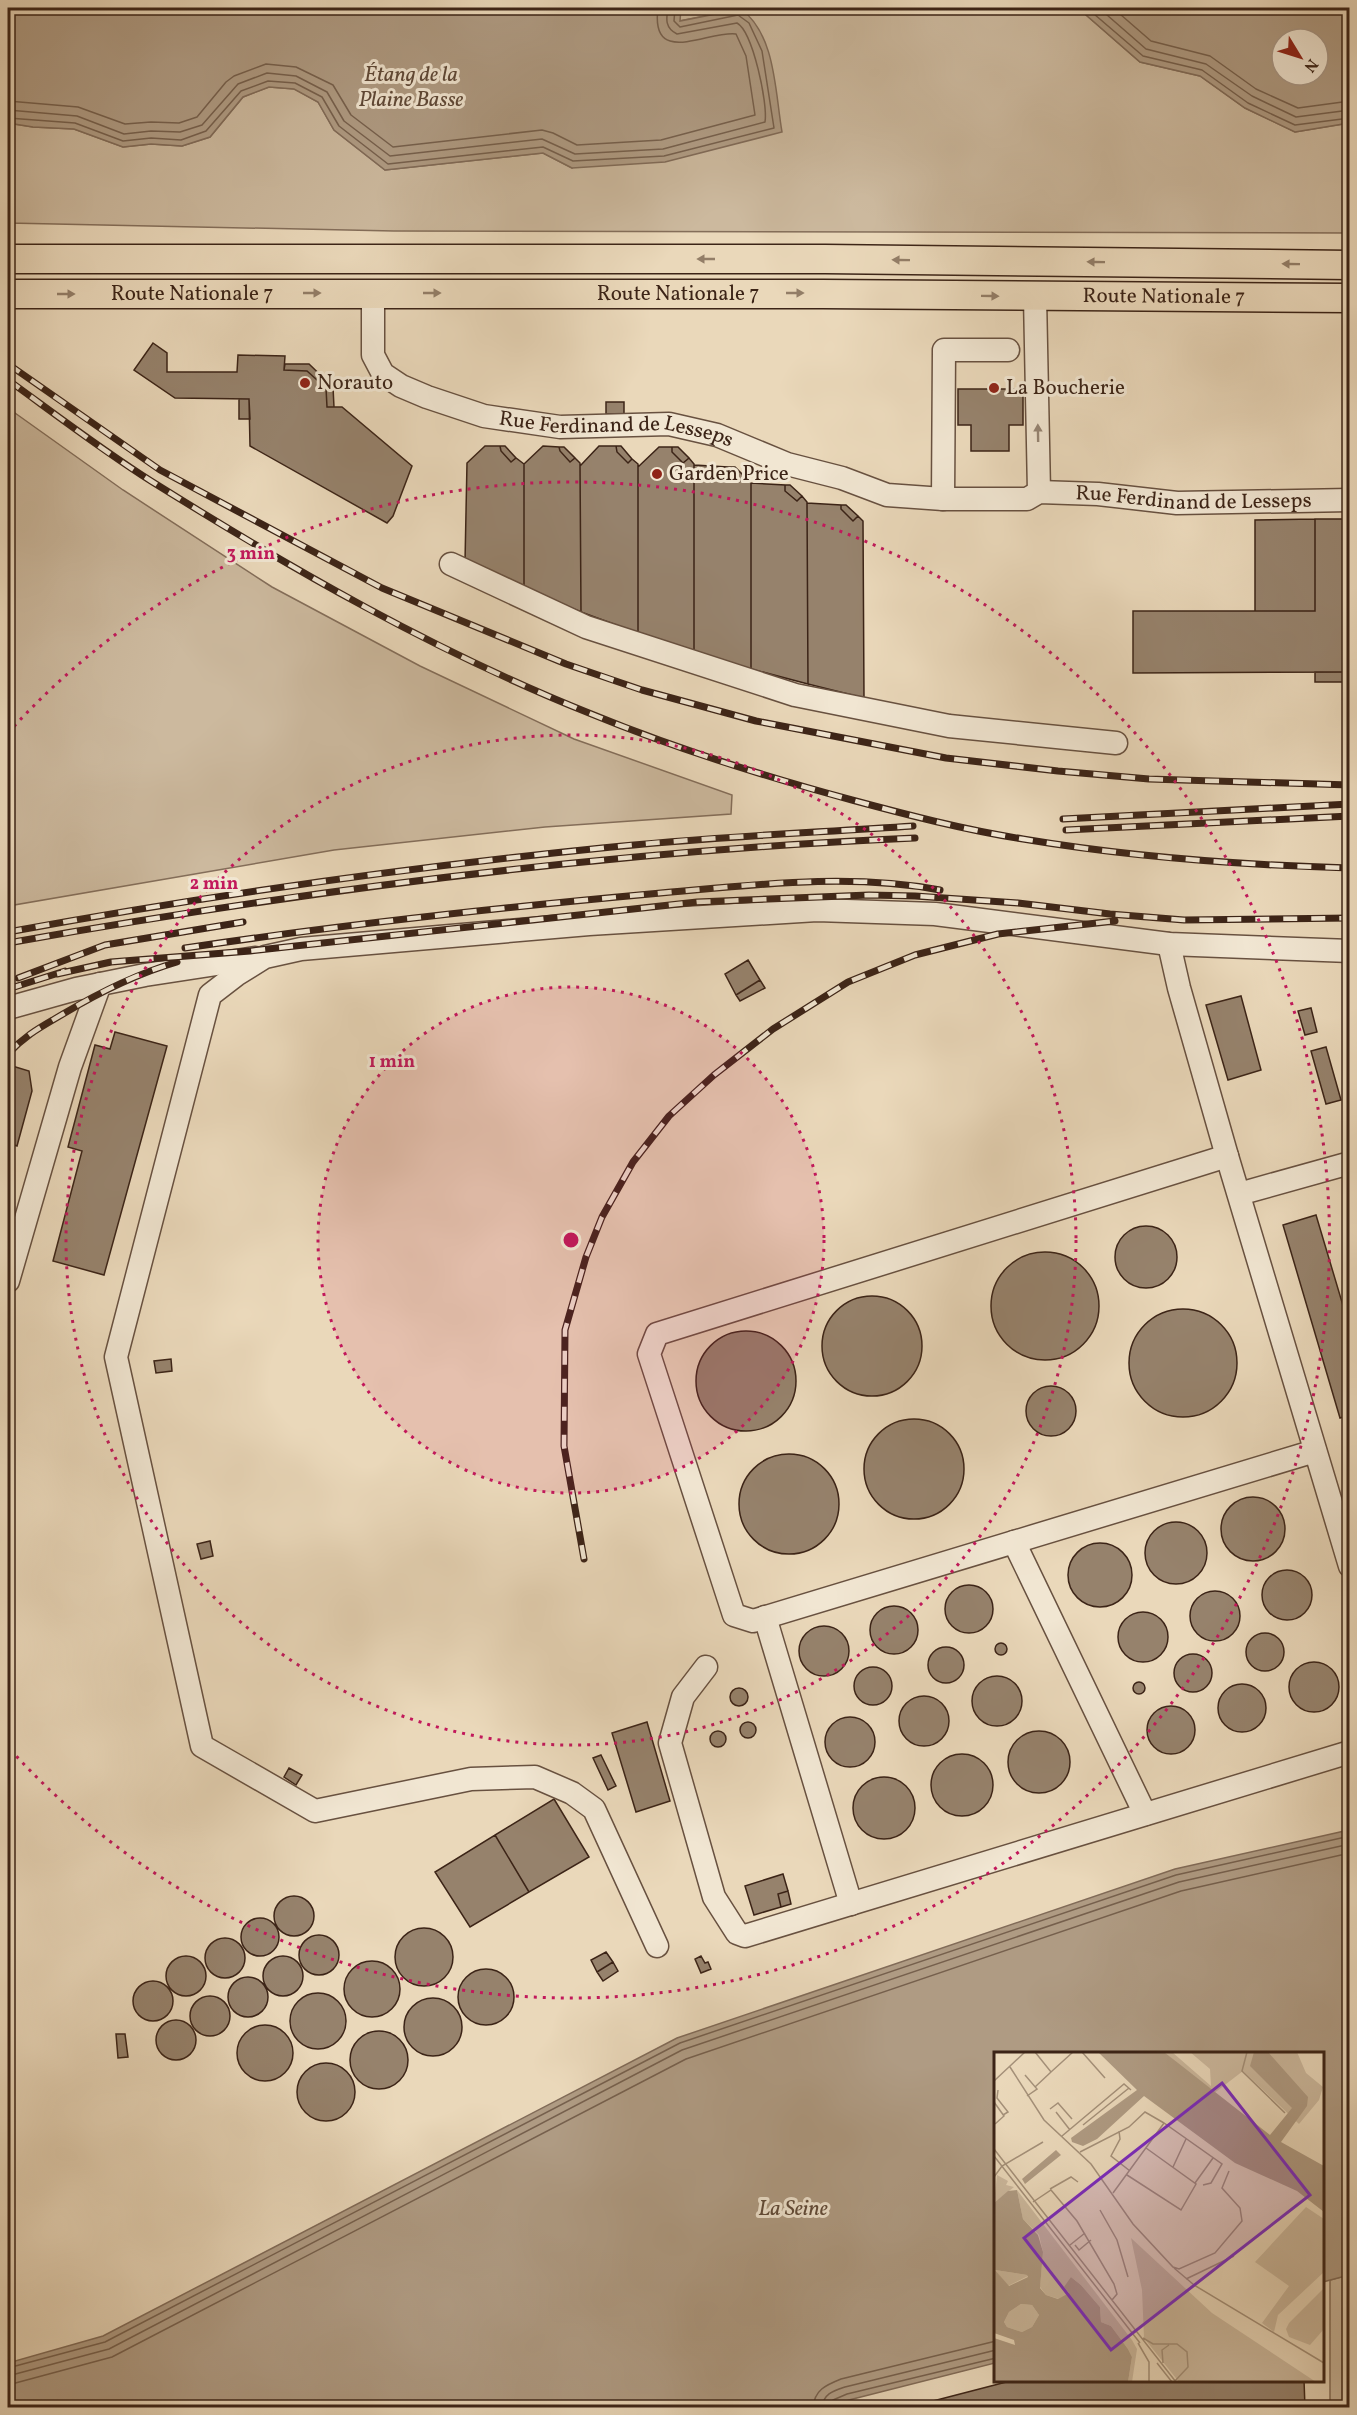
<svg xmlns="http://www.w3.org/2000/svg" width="1357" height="2415" font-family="Vollkorn,serif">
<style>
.green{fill:#ccb99e;stroke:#846e5a;stroke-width:1.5}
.water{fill:#af9b83;stroke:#816b58;stroke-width:1.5;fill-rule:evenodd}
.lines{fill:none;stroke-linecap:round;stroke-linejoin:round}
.shore{stroke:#76604d;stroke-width:1.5}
.building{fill:#96826c;stroke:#3c2417;stroke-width:1.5}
.minor-casing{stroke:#685140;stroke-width:25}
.major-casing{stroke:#3c2417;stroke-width:31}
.minor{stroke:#f1e6d2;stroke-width:22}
.major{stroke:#ead8ba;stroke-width:28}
.rail-casing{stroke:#3c2417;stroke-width:7}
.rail{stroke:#f1e6d2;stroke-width:4.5;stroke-dasharray:14;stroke-linecap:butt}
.oneway{fill:#937e68}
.oneway2{fill:#968574}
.ring{fill:none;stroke:#c2185b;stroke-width:3;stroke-dasharray:3 6}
.poi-dot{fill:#8f2418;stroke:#f1e6d2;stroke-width:2}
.labels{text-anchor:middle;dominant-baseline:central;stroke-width:6;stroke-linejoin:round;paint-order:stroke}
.street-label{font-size:21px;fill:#3c2417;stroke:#f1e6d2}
.poi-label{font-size:21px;fill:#3c2417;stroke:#f1e6d2;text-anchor:start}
.water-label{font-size:22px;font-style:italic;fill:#5e4837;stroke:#f1e6d2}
.inset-road{fill:none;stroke:#a49079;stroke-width:1.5}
.view{fill:#7b2cbf;fill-opacity:0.15;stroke:#7b2cbf;stroke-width:3}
.inset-edge{fill:none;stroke:#3c2417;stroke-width:3}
.centre{fill:#c2185b;stroke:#f1e6d2;stroke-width:3}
.ring-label{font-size:18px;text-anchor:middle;font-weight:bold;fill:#c2185b;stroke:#f1e6d2;stroke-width:6;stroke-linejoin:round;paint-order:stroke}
</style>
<rect width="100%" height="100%" fill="#ead8ba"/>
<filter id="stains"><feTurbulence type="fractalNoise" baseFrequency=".00333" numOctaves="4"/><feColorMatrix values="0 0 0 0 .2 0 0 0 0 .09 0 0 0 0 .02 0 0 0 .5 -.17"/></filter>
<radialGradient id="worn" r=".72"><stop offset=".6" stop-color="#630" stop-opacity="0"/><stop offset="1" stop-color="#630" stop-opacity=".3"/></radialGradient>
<path class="green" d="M681,8H1078L1140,62L1200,76L1245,108L1295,132L1349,123V233L394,231L8,223V123L33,127L74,129L123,147L151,144L182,146L210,137L243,97L269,87L295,89L318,102L334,130L385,170L543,153L572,168L741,9L679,21Z
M8,408L123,490L272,587L420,666L574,739L732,795L731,814L545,827L334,850L8,906Z
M1349,2275V2407H1330V2280Z"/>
<path class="water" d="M8,8H681L680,21L741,9C776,35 775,92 782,132L665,162L572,168L543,153L385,170L334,130L318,102L294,89L269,87L243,97L210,137L182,146L151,144L123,147L74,129L33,127L8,123Z
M1078,8H1349V123L1295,132L1245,108L1200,76L1140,62ZM1282,39H1318V75H1282Z
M1349,1830V2275L1323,2282L1322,2054H996L995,2363L849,2400L829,2408L8,2407V2363L103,2336L677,2038L1175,1869Z"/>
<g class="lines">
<path class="shore" d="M1087,8L1143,56L1202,70L1248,103L1295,125L1350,118
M1099,8L1146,49L1206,64L1252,96L1296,117L1350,110
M1113,8L1151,41L1210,56L1256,89L1298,108L1350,101
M8,101L78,107L125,124L151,122L179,123L197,117L226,82L234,76L266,64L296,67L333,85L351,115L393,147L542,130L553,133L577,145L661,140L755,115L746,56L736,34C709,30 650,68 658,8
M8,110L77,116L124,134L151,131L180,132L202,125L238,84L267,73L296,76L327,92L344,121L390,156L542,139L575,154L663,149L765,122C768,104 753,32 737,23L677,34C665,28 666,19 668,8
M8,118L75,123L123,141L151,138L181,140L206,131L241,91L268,81L295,83L322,97L339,126L388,164L543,147L573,161L664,156L774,128L762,51L749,23L738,15L680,27L674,21L675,8
M8,2368L105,2342L680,2043L1176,1875L1350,1836
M8,2376L109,2349L682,2050L1179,1882L1350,1844
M8,2385L112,2357L686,2059L1181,1891L1350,1853
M813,2408C814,2390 826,2385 841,2379L996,2341
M822,2408C823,2394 833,2391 845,2387L996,2350
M830,2408L833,2400L847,2394L996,2358"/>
</g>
<path class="building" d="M153,343L167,353V372H237L238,355L285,356L284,370L307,371L326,388L327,407H342L412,466L393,516L387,523L250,446L249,399L175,398L134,370Z
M285,364H309L333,387L334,407H327L326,388L307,371L284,370Z
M958,389H1023V425H1009V451H971V425H958Z
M239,399H249L250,419H239Z
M606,402H624V414H606Z
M485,446H500L501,451L511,462L516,458L524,464V588L465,562L467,463Z
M500,446H505L516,458L511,462L501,451Z
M543,446L559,447L560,451L570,462L575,458L580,463L581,612L524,588V464Z
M599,446H616L617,452L628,463L632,459L638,464V633L581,612L580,466Z
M616,446H621L632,459L628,463L617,452Z
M559,447H564L575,458L570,462L560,451Z
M659,447H672V452L683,463L689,458L694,464V652L638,633V467Z
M672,447H678L689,458L683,463L672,452Z
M694,465L728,467L739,482L745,477L751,483V669L694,652Z
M728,467H735L745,477L739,482Z
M751,483L785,485V491L797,501L802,496L807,502L808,684L751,669Z
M785,485H790L802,496L797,501L785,491Z
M807,503L841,505V509L853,521L858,516L863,521L864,698L808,684Z
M841,505H846L858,516L853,521L841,509Z
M1315,519H1350V672L1133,673V611H1315Z
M1315,519V611H1255V520Z
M1315,672H1350V682H1315Z
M748,960L760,980L736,995L725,974Z
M760,980L765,988L740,1001L736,995Z
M1241,996L1261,1070L1228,1080L1206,1005Z
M1311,1008L1317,1032L1305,1035L1298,1011Z
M115,1032L167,1046L104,1275L53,1261L82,1151L68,1147L95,1045L110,1049Z
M1326,1047L1341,1100L1326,1104L1311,1051Z
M9,1065L29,1071L32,1091L17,1146L8,1143Z
M1316,1215L1350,1329V1415L1340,1418L1283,1225Z
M1115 1257a31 31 0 1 1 62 0a31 31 0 1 1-62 0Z
M991 1306a54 54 0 1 1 108 0a54 54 0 1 1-108 0Z
M822 1346a50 50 0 1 1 100 0a50 50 0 1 1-100 0Z
M1129 1363a54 54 0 1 1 108 0a54 54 0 1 1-108 0Z
M696 1381a50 50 0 1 1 100 0a50 50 0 1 1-100 0Z
M171,1359L172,1371L156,1373L154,1361Z
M1026 1411a25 25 0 1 1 50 0a25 25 0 1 1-50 0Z
M864 1469a50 50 0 1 1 100 0a50 50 0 1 1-100 0Z
M739 1504a50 50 0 1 1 100 0a50 50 0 1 1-100 0Z
M1221 1529a32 32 0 1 1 64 0a32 32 0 1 1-64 0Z
M1145 1553a31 31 0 1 1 62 0a31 31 0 1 1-62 0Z
M210,1541L213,1556L201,1559L197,1544Z
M1068 1575a32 32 0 1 1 64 0a32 32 0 1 1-64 0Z
M1262 1595a25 25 0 1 1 50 0a25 25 0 1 1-50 0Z
M945 1609a24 24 0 1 1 48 0a24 24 0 1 1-48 0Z
M1190 1616a25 25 0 1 1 50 0a25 25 0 1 1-50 0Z
M870 1630a24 24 0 1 1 48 0a24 24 0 1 1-48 0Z
M1118 1637a25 25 0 1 1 50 0a25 25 0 1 1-50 0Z
M799 1651a25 25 0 1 1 50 0a25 25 0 1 1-50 0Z
M1246 1652a19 19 0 1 1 38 0a19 19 0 1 1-38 0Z
M995 1649a6 6 0 1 1 12 0a6 6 0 1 1-12 0Z
M928 1665a18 18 0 1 1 36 0a18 18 0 1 1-36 0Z
M1174 1673a19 19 0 1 1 38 0a19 19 0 1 1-38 0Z
M1289 1687a25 25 0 1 1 50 0a25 25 0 1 1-50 0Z
M854 1686a19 19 0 1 1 38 0a19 19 0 1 1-38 0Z
M972 1701a25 25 0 1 1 50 0a25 25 0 1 1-50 0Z
M1133 1688a6 6 0 1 1 12 0a6 6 0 1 1-12 0Z
M1218 1708a24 24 0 1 1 48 0a24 24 0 1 1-48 0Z
M730 1697a9 9 0 1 1 18 0a9 9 0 1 1-18 0Z
M899 1721a25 25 0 1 1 50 0a25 25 0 1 1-50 0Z
M1147 1730a24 24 0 1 1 48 0a24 24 0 1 1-48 0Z
M825 1742a25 25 0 1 1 50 0a25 25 0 1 1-50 0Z
M740 1730a8 8 0 1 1 16 0a8 8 0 1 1-16 0Z
M647,1722L670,1801L636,1812L612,1733Z
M710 1739a8 8 0 1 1 16 0a8 8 0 1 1-16 0Z
M1008 1762a31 31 0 1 1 62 0a31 31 0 1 1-62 0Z
M931 1785a31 31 0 1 1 62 0a31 31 0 1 1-62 0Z
M601,1755L616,1786L608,1790L593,1758Z
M289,1768L302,1775L296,1785L284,1777Z
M853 1808a31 31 0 1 1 62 0a31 31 0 1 1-62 0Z
M554,1799L589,1857L529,1892L495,1835Z
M495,1835L529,1892L470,1927L435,1872Z
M783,1874L788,1891L778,1894L781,1907L754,1915L745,1886Z
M788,1891L791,1904L781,1907L778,1894Z
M274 1916a20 20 0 1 1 40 0a20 20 0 1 1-40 0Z
M241 1937a19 19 0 1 1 38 0a19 19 0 1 1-38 0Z
M395 1957a29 29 0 1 1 58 0a29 29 0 1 1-58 0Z
M299 1955a20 20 0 1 1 40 0a20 20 0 1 1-40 0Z
M205 1958a20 20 0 1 1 40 0a20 20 0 1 1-40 0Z
M606,1952L613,1962L597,1972L591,1960Z
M166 1976a20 20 0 1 1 40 0a20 20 0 1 1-40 0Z
M701,1956L705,1963L708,1962L711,1969L701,1973L695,1959Z
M263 1976a20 20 0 1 1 40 0a20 20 0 1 1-40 0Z
M344 1989a28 28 0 1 1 56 0a28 28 0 1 1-56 0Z
M613,1962L618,1971L603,1981L597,1972Z
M458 1997a28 28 0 1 1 56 0a28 28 0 1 1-56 0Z
M228 1997a20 20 0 1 1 40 0a20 20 0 1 1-40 0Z
M133 2001a20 20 0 1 1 40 0a20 20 0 1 1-40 0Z
M290 2021a28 28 0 1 1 56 0a28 28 0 1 1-56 0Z
M190 2016a20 20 0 1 1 40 0a20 20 0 1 1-40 0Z
M404 2027a29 29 0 1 1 58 0a29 29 0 1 1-58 0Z
M156 2040a20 20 0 1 1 40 0a20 20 0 1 1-40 0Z
M237 2053a28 28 0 1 1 56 0a28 28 0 1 1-56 0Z
M350 2060a29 29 0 1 1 58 0a29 29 0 1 1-58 0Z
M116,2034H125L128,2057L118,2058Z
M297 2092a29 29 0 1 1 58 0a29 29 0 1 1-58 0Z
M1014,2380H1304L1305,2408H906Z"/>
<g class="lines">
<defs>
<g id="minor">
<path id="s1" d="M373,293V355L383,374L401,386L427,397L484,416L560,427L669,424L717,435L787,464L842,478L887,495L943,499H1027L1039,492L1098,494L1177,503L1350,500"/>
<path d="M1035,297L1039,492"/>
<path d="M943,499L944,350H1008"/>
<path d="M451,564L586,627L795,695L949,726L1116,743"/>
<path d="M1169,944L1179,988L1227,1156L1350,1566"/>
<path d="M8,1008L76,989L145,975L255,958"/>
<path d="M1227,1156L657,1334L649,1354L734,1615L753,1621L1315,1451"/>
<path d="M1239,1194L1350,1163"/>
<path d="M8,1281L70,1067L100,984"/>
<path d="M1014,1542L1145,1814"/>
<path d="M765,1617L851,1904"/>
<path d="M706,1667L683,1697L670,1743L714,1897L737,1933L745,1936L1350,1752"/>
<path d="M657,1946L594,1809L572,1793L535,1777L471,1779L315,1811L202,1746L116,1357L210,995L236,975L265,957L301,949L589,924L817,910L935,914L1169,944L1350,951"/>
</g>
<g id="major">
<path d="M8,259H825L1350,265"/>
<path id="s2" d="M8,294H823L1350,298"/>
</g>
</defs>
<use href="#minor" class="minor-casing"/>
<use href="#major" class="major-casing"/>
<use href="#minor" class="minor"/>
<use href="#major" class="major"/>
<defs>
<path id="rail" d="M8,364L160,470L382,588L566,664L642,690L756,721L946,758L1058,771L1149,779L1350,785
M8,380C55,414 102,450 151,481C290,568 436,652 589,713C674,748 763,776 852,800C908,815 965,830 1023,839C1131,857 1240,865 1350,868
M1063,819L1350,804
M1066,830L1350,816
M8,932C205,896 403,868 602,848C706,837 810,833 913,826
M8,943C308,890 610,851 915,838
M185,948C340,925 495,908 650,894C746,886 845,872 940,890
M57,974L111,962L250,951L697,902L869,895L915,896L1018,903L1110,914L1184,920L1350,918
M18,978L105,945L243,922
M8,989L65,971
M8,1054C25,1035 41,1027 63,1014C100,992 136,974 177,962
M584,1559L564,1446L565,1330L586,1257L602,1217L633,1162L669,1116L714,1075L773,1029L848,982L915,955L998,934L1115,921"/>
</defs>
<use href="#rail" class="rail-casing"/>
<use href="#rail" class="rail"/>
</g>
<defs><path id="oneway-solid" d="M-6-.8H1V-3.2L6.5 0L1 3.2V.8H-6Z" transform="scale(1.5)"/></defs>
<g class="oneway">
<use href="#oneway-solid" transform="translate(706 259) rotate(-180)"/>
<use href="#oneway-solid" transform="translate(901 260) rotate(-179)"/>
<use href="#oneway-solid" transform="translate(1096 262) rotate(-179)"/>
<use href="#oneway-solid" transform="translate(1291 264) rotate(-179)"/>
<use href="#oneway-solid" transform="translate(312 293)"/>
<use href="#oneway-solid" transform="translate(432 293)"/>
<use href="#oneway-solid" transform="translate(795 293)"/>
<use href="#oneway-solid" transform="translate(66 294)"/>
<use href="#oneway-solid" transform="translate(990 296) rotate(1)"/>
</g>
<use class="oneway2" href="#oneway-solid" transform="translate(1038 433) rotate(-91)"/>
<circle cx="571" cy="1240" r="253" fill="#c2185b" fill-opacity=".12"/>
<g class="ring">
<circle cx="571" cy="1240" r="253"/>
<circle cx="571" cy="1240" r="505"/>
<path d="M8 733A758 758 0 1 1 8 1747"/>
</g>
<g class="poi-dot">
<circle cx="305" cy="383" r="6"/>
<circle cx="994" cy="388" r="6"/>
<circle cx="657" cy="474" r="6"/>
</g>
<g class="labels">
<g class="street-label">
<text stroke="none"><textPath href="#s2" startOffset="184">Route Nationale 7</textPath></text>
<text stroke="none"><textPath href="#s2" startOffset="670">Route Nationale 7</textPath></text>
<text stroke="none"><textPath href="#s2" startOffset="1156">Route Nationale 7</textPath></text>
<text stroke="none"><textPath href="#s1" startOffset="327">Rue Ferdinand de Lesseps</textPath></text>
<text stroke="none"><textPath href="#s1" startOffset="918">Rue Ferdinand de Lesseps</textPath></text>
</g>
<g class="poi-label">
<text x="317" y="383">Norauto</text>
<text x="1006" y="388">La Boucherie</text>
<text x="669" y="474">Garden Price</text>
</g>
<g class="water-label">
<text x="411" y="75">Étang de la<tspan x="411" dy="25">Plaine Basse</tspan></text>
<text x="793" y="2209">La Seine</text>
</g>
</g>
<g transform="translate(994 2052)">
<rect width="330" height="330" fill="#ead8ba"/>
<path d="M170,0H178L217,34L216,17L196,0H303L312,21L329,35L325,48L305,72L249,19L219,42ZM3,123L14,129L12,133L20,135L0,151ZM23,138L138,288L143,297L138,330H134L138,305L134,297L117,274L107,270L106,255L87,233L77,225L75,241L65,247L52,243L46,235L49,200L45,183L29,167ZM312,155L330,167V220L284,263L280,280L268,271L295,234L261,210ZM137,186L218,261L322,330H185L150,286L148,238ZM1,218L33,223L34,224L14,234ZM330,236V277L316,293L295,285L292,277L295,271ZM27,252L38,253L45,263L38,275L28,280L13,275L10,270L15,260Z" fill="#ccb99e"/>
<path d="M104,0H170L276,83L298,56L256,14L260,0H274L314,45L313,54L287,90L330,114V160L303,139L241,111L150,44L103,87L89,94L78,90L77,86L143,38ZM62,98L67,103L31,132L28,127ZM23,138L29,167L44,183L49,200L46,236L52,243L64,247L75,241L70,235L77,225L87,233L106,255L107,270L117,274L134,297L138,305L134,330H0V286L21,293L20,288L0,281V151L14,139ZM1,218L33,223L34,225L15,234ZM27,252L38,253L45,263L38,275L28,280L13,275L10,270L15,260Z" fill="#af9b83" fill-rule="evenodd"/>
<path class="inset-road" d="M41,0L57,20L79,0M88,0L111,26M253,0L248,19L291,61M16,15L50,68L97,112L139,172L179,215L185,217L221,201L248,169L246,156L228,136L235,119M31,23L43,37L33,44M0,29L31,0M41,35L57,20M4,38L3,46L14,60L9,63M0,50L10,64L1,72M56,57L64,51L78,67M62,60L76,78M89,73L135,36M125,79L126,87L117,104L136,119M68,84L130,32L137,38M0,97L182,330M86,100L135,75L151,60L170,71M0,104L146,291M179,115L192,87M133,123L187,158L202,132L152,96M0,125L8,114L49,90M201,131L219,106M56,137L77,125L84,130M119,141L170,71L228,112L217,131L209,133M39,150L57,138L83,169L120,232L123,242L118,248M106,158L123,188L134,225M76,193L91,181M81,193L85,198L97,188M180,216L200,233L330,311M192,227L240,204M149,286L159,292H183L193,300L194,315L180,330M144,291L155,310V330M163,311L178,330M169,311L168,298L175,293"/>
<path class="view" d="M228,31L316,143L117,298L30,186Z"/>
<rect width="330" height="330" class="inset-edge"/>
</g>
<circle cx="571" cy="1240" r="9" class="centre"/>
<g class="ring-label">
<text x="251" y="559">3 min</text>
<text x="214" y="889">2 min</text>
<text x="392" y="1067">1 min</text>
</g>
<rect width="1357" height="2415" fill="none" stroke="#ead8ba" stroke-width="30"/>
<rect x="9" y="9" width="1339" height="2397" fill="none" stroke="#3c2417" stroke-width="3"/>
<rect x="15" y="15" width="1327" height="2385" fill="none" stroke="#3c2417" stroke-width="1.5"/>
<g transform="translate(1300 57) rotate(128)"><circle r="28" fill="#f1e6d2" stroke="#a99887" stroke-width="1.5"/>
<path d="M0-4.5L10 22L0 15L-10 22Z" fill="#8f2418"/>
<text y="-9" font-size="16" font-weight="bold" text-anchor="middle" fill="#3c2417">N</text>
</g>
<rect width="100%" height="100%" filter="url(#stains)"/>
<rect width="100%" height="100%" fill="url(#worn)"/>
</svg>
